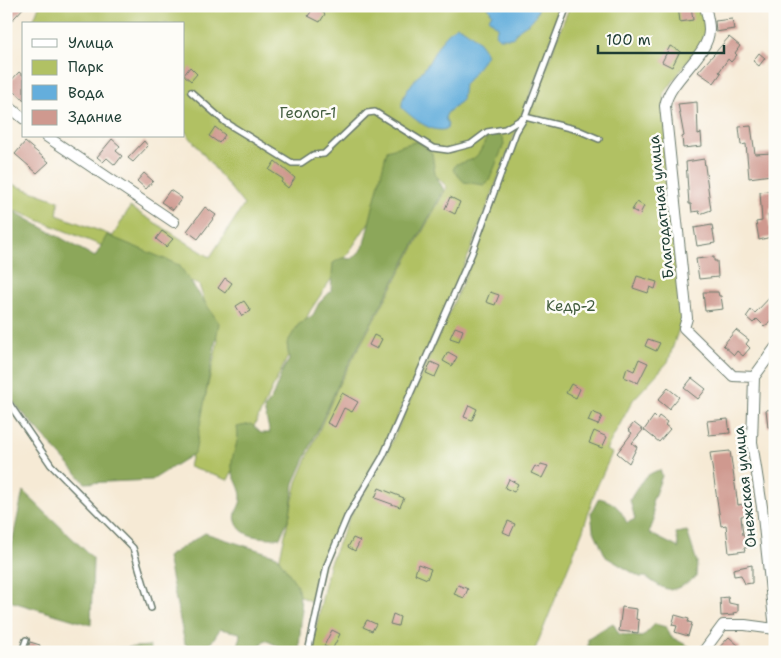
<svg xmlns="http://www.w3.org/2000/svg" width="781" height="658" font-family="'Shantell Sans',sans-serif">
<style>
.green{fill:#b1c164;stroke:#687f4c}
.forest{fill:#8ca75a;stroke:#567247}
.water{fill:#64aedc;stroke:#427688}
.building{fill:#cf998f}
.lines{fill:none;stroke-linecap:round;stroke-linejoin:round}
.lane-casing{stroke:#6a7a6c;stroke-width:8}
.street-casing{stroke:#6a7a6c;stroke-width:12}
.lane{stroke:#fff;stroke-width:5}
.street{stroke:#fff;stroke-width:10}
.labels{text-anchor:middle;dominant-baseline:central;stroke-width:5;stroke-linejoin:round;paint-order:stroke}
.park-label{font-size:15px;fill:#445e40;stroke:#fdfcf7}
.street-label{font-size:15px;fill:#1f3d34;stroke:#fdfcf7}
</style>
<rect width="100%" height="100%" fill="#fdfcf7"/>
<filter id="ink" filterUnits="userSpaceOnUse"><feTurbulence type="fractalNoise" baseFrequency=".02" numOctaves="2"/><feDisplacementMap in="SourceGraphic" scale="10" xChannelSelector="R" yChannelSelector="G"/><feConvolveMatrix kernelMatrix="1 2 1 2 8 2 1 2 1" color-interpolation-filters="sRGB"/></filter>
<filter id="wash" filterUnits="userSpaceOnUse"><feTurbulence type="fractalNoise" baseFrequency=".0096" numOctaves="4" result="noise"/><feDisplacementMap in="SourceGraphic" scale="20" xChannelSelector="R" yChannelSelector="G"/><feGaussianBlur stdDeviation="1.12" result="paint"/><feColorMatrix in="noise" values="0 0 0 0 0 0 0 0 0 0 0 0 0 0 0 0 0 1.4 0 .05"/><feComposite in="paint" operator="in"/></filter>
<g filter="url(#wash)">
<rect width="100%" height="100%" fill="#f6ead5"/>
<path class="green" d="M39,6H564L470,252L381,454L345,516L324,564L314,603L274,583L297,482L339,384L447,187L412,151L387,195L310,311L228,480L189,467L218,341L199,285L6,207V182L59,201L57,215L113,236L130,207L210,257L244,205L184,130V24H32Z
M570,6H701L706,31L700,44L664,94L683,316L668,362L633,400L606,450L612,453L596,489L583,530L534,652H311L329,565L349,518L385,457L475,254L518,133C541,94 551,48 570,6Z"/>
<path class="forest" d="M495,133L503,138L504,144L489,181L484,185L464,182L453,170L456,164C478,160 479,155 488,135Z
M418,141L432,153L435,174L444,190L341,378L294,483L290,515L280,538C265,538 241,539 236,521C233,513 241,506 241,498C242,489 233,478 232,469C230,453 241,443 237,427L251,424L261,433H270L264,409C279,391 276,378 289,360L287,343L298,325L313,315L319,303L331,291L333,263L342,258L352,259L363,248L387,150Z
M6,207L95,257L107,235L179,265L219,323L195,453L152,480L85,483L6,394Z
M660,470L662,476L652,502L654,520L649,533L679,548L676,533L687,531L697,562L696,577C672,593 670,594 646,577H640L606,557L593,529L591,513L599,498C615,502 620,508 627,523L635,519L630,500C638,486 643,474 660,470Z
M23,491L93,558L91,625L6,600V572Z
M205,533L277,556L297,585L302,610L299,647L306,652H278V646L265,640L256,652L238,651L240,633L220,629L205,652H197L185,644L167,557Z
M613,623L619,634L642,637L655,624L666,627L671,637L696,650L694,652H588V638Z
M150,646L152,652H90L91,650Z"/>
<path class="water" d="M488,6H539C533,29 521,21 513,38H499L495,34L498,27L488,18L492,14Z
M457,26C469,30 483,44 487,55L464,85L462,100L447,113L445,118L448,124L447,129C431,134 413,118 402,108C400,92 421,75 429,62C437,48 443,35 457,26Z"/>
<g id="blocks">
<path class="building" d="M6,6H25L6,27Z
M322,6L319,10L325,14L320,22L308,16L315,6Z
M678,6H691L693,20L680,22Z
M732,19L734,29L716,32L715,21Z
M729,37L740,46L735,53L737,55L731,62L728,59L719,72L721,73L714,83L698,72Z
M670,46L680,51L672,67L662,62Z
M759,53L765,58L759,66L753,61Z
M190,67L197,74L191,81L184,75Z
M19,72L24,76V100L7,85Z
M697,102L698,134L701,133L702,146L683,148L682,137L684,136L678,104Z
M751,126L755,154L772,153L773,169H770L771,175L749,178L746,144L741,145L739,127Z
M215,127L225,135L219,143L209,136Z
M112,139L120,146L116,151L122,156L115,165L107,158L103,162L97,157Z
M144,141L148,146L133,162L128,158Z
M25,142L49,162L37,173L15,154Z
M704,159L711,210L700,214L699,211L692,212L691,204H689L686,162Z
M275,161L295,178L288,188L281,182L283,179L269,170Z
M144,173L153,181L146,189L137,181Z
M170,190L182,198L173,210L161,202Z
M774,190L775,207L770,208V215H768L771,237L759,240L756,222L762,221L760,192Z
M450,197L460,202L455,214L445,209Z
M637,202L644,206L640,214L632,210Z
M205,207L216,215L198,239L187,231Z
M712,225L715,243L697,246L694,228Z
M162,231L173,239L166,247L156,239Z
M714,257V261H717L718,277L699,279L696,259Z
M637,276L657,282L655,289L650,287L648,293L633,288Z
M225,278L232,283L225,293L218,288Z
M490,292L499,295L495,305L486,302Z
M703,292H718L719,296H721L723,309L705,311Z
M775,292V315L765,327L757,319L753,323L746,317L751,310L755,313Z
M244,301L251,311L242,316L236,306Z
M455,327L463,330L459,341L450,338Z
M736,330L749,340L746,344L750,348L743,356L737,351L734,355L723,345Z
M374,335L382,339L377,349L369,345Z
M648,339L660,343L656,351L645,346Z
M448,352L457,357L452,366L443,361Z
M639,359L648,363L638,383L624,377L627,368L634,371Z
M431,362L440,366L435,377L426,373Z
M692,378L706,389L698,399L684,388Z
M571,384L580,389L576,398L566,393Z
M668,388L679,397L669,409L658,400Z
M342,393L358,402L352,412L344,408L335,427L327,423Z
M469,405L477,409L472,420L464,417Z
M775,409V426L768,427L766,410Z
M592,412L602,416L598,425L588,421Z
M654,416L657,419L659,416L667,422L665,425L670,429L659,442L644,430Z
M728,419L730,433L709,435L707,421Z
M634,423L643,430L632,443L637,447L629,463L617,453L632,433L628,430Z
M594,431L607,437L602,448L589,443Z
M730,451L738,505L749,503L750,515L741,516L743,535H749L750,547L744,548L745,551L729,553L726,525L721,526L710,453Z
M541,464L548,466L542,478L531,473L535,466L539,468Z
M509,479L518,484L514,492L505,488Z
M379,488L404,498L400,507L375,498Z
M508,521L515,524L510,535L503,532Z
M353,538L360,541L355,551L348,547Z
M418,564L431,569L427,579L415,574Z
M752,565V583L745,584L741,575L734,576L733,569Z
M458,585L468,589L464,598L454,594Z
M728,597L729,603L738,605V612L733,613L734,615L721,616L720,598Z
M622,607L637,609L636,619L639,620L638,633L619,631Z
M393,614L400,617L398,626L390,624Z
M675,615L689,619L688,622L692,623L688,636L675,632L677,626L672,625Z
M367,620L376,624L372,631L363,627Z
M332,630L340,634L332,650L324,646Z
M729,637L740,647L736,652H715Z
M30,642L40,645L38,652H27Z"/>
</g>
</g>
<g filter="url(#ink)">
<use href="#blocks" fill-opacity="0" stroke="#6a7a6c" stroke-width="1"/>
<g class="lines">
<defs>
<path id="lane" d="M191,92L225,122L292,163H301L313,155L324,154L367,113L375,112L433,148L448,150L471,144L487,132L505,129L525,117L578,130L599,139
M6,399L51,465L133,548L151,608
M22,652L26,640
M308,652L327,565L347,517L383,456L472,253L516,132L525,117L567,6"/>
<path id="street" d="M705,6C707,14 709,22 709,29C710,55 669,79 665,106L687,318L684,328L733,376L754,377
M6,104L24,119
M46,136L174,222
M775,348L754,377L752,442L762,507L775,629
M703,652L723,625H745L775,629"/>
</defs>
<use href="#lane" class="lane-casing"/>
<use href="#street" class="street-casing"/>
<use href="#lane" class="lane"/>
<use href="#street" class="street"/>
</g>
</g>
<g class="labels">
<g class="park-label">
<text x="308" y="113">Геолог-1</text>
<text x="571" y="306">Кедр-2</text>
</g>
<g class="street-label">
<text transform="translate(661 207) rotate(-96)">Благодатная улица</text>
<text transform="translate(745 487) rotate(-96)">Онежская улица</text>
</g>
</g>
<rect width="781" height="658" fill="none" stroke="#fdfcf7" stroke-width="25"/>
<rect x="22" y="22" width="162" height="115" fill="#fdfcf7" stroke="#a4b0a9"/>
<rect x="32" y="39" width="25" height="8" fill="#ffffff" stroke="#a4b0a9"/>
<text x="68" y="48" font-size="15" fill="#1f3d34">Улица</text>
<rect x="32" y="60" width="25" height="15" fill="#b1c164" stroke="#a4b0a9"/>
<text x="68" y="72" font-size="15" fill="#1f3d34">Парк</text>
<rect x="32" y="85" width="25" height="15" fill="#64aedc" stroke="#a4b0a9"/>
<text x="68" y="98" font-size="15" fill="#1f3d34">Вода</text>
<rect x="32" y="110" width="25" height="15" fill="#cf998f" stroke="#a4b0a9"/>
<text x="68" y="122" font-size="15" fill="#1f3d34">Здание</text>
<path d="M598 45v8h126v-8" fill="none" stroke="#1f3d34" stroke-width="2.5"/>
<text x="606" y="45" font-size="15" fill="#1f3d34" stroke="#fdfcf7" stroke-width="4" paint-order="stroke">100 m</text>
</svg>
